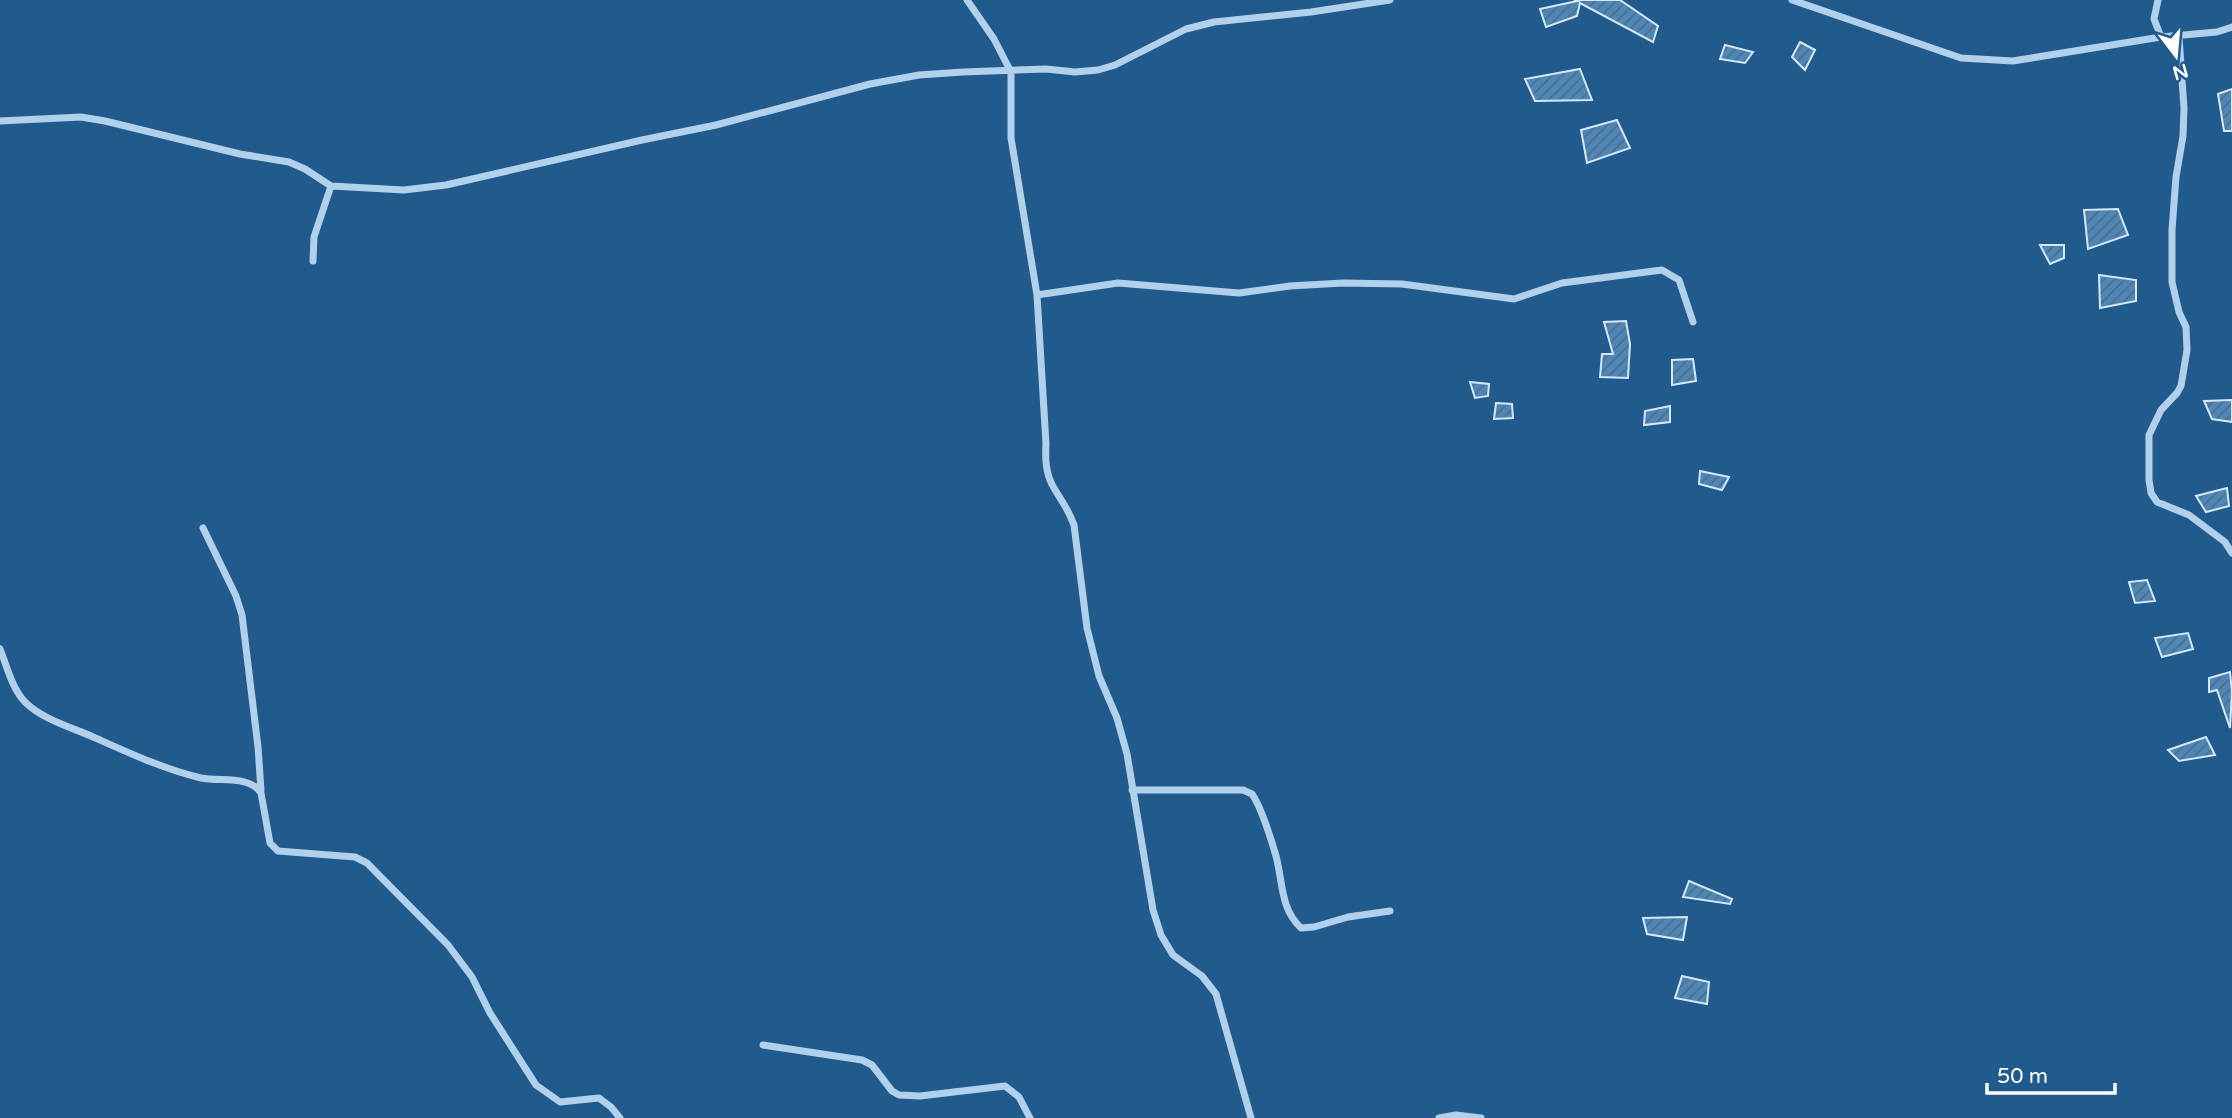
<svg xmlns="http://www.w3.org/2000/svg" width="2232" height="1118" font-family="'Varela Round',sans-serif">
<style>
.building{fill:url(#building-hatch);stroke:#d5e8f9;stroke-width:2}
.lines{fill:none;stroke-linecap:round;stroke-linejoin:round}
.minor{stroke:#b0d0ec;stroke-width:7}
</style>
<defs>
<pattern id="building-hatch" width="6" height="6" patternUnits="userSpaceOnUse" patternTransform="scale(1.75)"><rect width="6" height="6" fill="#4e86b6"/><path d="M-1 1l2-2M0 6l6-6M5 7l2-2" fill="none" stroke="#4d6f8c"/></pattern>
</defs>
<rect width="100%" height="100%" fill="#215a8d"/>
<path class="building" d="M1574,0H1620L1658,26L1653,42L1580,3L1577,16L1546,27L1540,9L1577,1Z
M1800,42L1815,50L1805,70L1792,57Z
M1725,45L1753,52L1745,63L1720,59Z
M1580,69L1592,100L1535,101L1525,79Z
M2232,89V131H2224L2218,94Z
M1617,120L1630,148L1587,163L1581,130Z
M2118,209L2128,235L2088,249L2084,210Z
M2040,245H2064V258L2050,264Z
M2099,275L2136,280V301L2100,308Z
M1626,321L1630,344L1628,378L1600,377L1602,354H1613L1604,322Z
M1693,359L1696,381L1672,385V360Z
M1470,382L1489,384L1488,396L1475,398Z
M2232,400V422L2212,419L2204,401Z
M1496,403L1512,404L1513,418L1494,419Z
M1670,406V422L1644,425L1645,411Z
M1700,471L1729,477L1722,490L1699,484Z
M2227,488L2229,506L2206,512L2196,496Z
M2147,580L2155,601L2135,603L2129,582Z
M2188,633L2193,649L2162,657L2155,638Z
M2230,672L2232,692L2230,728L2217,690L2209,692V678Z
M2206,737L2215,755L2179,761L2168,750Z
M1689,881L1732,899L1730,904L1683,897Z
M1687,917L1683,940L1647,934L1643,918Z
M1682,976L1709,982L1707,1004L1675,998Z"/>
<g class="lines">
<path class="minor" d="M967,0L994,39L1011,72V138L1037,295L1046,444C1043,490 1061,489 1074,525L1087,628L1099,676L1117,718L1127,754L1153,910L1161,935L1173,955L1202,976L1216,994L1251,1118
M1792,0L1961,58L2013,61L2161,37L2217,32L2232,27
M2158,0L2154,19L2161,37
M2179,37L2184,108L2183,136L2176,177L2172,230V282L2179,312L2186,327L2187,350L2181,386L2177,393L2161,410L2149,435V480L2151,493L2157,502L2189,515L2225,542L2232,553
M0,121L81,117L105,121L240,154L289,162L305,169L331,186L404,190L446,185L642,140L716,125L870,84L919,75L963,72L1046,69L1075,72L1098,70L1115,65L1186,29L1214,22L1311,12L1390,0
M313,261L314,237L331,186
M1037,295L1118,283L1239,293L1290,286L1343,283L1402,284L1514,299L1562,283L1662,270L1679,280L1693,322
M203,528L236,596L242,615L258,747L261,790
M0,649C7,666 12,689 25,702C42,719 70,727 91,736C127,752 163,769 201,778C220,782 250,775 261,793L270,843L278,851L355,857L367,863L448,945L472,977L490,1013L536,1085L560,1102L599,1098L611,1107L620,1118
M1132,790H1243L1252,794C1262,808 1271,839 1276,856C1283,882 1280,908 1301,928L1314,927L1348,917L1390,911
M763,1045L862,1060L872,1065L892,1091L899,1095L920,1096L1005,1086L1019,1097L1030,1118
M1439,1118L1456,1115L1481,1118"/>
</g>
<g transform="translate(2176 56) rotate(164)" stroke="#215a8d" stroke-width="5" paint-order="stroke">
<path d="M0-5L12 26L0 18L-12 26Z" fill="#ffffff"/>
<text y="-10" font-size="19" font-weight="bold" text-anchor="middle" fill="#ffffff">N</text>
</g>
<path d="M1987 1083v10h128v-10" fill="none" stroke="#ffffff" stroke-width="3.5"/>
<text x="1997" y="1083" font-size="21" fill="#ffffff" stroke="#215a8d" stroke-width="5" paint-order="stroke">50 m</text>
</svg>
